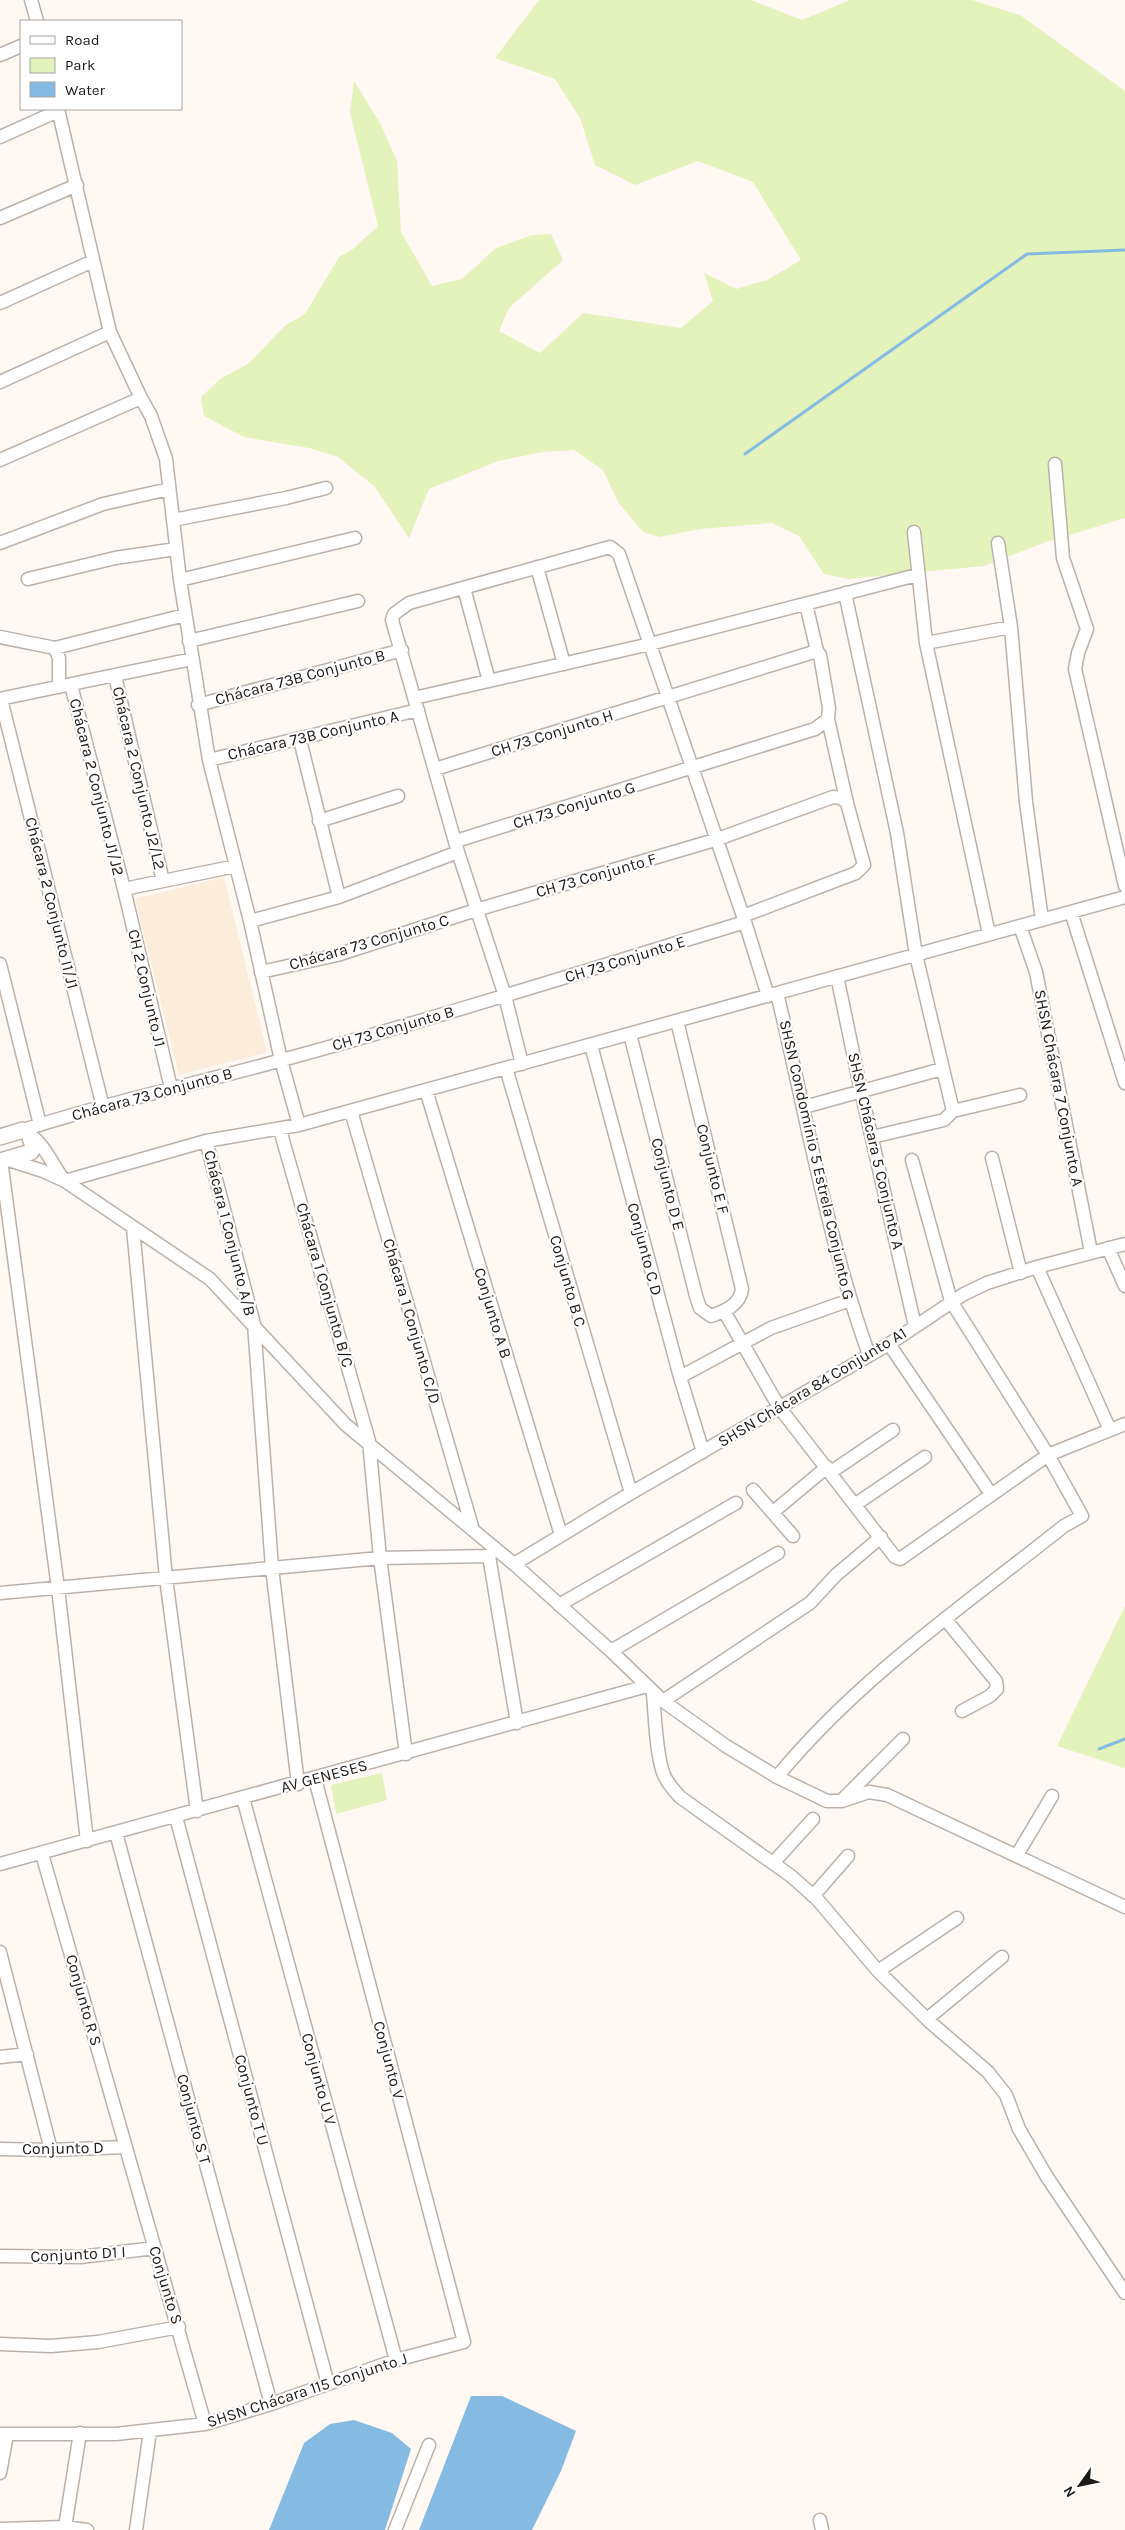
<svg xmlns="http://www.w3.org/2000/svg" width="1125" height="2530" font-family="Karla,sans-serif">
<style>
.education{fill:#fcedda}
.green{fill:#e4f2bb}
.water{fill:#85bbe3}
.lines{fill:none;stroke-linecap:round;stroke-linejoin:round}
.stream{stroke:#85bbe3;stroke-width:3}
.minor-casing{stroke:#bbb1aa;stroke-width:15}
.tertiary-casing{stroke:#bbb1aa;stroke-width:18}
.minor{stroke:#fff;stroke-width:12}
.tertiary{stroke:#fff;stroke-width:15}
.labels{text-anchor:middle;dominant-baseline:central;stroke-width:4.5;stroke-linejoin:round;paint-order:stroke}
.street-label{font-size:16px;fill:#1d1916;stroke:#fff}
</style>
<rect width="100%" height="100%" fill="#fff8f3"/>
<path class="education" d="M224,877L267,1052L179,1075L135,899Z"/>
<path class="green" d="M539,0H751L802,20L850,0H972L1020,15L1125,91V518L1046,542L984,566L848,579L824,574L799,536L772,523L700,529L659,537L643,532L618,502L603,470L574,450L542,452L498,461L429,489L409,538L375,487L338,457L309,448L244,437L204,416L201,397L220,379L248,364L286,325L305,314L339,257L353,249L378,226L350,112L354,81L380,123L397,161L401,232L432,286L462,279L496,248L532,235L551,234L563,260L509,308L499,331L540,353L583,313L681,328L713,301L704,273L736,289L767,280L801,260L753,182L698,161L635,185L595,165L580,118L555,79L495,58Z
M1125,1606V1768L1057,1746Z
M382,1773L387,1800L336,1814L331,1785Z"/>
<path class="water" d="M471,2396H502L576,2431L561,2471L532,2530H419Z
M354,2420L392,2433L411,2449L385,2530H269L304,2443L330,2424Z"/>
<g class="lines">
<path class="stream" d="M745,454L1027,254L1125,250
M1099,1749L1125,1739"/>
<defs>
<path id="minor" d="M31,0L37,21
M0,55L21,46
M58,109L110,332L141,398
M0,137L58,111
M0,218L77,185
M0,303L93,261
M0,382L110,332
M0,460L141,398L151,416L166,459L180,580L209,760L250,921L281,1060L299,1125
M1055,464L1063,558L1087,629L1078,653L1075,669L1125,886
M173,520L286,498L326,488
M914,532L926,643L989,934
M0,543L103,504L169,489
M998,543L1011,627L1026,802L1042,920
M537,567L564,664
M28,579L115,558L176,549
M180,580L355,538
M464,588L489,681
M845,593L897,833L916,955L953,1111L944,1120L872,1137
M0,637L55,648L59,658V687
M189,641L358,601
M926,643L1011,627
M55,648L185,615
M115,676L163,881
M71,685L124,889L171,1088
M414,698L650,644L917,575
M0,699L192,659
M1,699L103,1107
M198,705L402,650
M300,740L339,897
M209,760L418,710
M435,769L817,651
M319,821L398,796
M456,841L815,729L828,719
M124,889L236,866
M1071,912L1125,1083
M743,916L856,873L864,865L847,803L828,719L829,708L820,655L817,651L806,604
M250,921L339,897L458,852
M1020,926L1036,972L1091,1252
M0,964L40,1125
M261,972L337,955L476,910L715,840L833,797L841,798L847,803
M837,976L861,1091L915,1326
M777,993C806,1114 827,1238 869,1355
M630,1034L696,1296L700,1308L711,1316C725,1311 740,1305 742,1289L677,1021
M591,1045L680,1377L703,1452
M522,1064L505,996L458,852L392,620L394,614L409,603L610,547L619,554L745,922L768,996
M506,1068L631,1493
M426,1090L561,1535
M804,1107L942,1069
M351,1111L473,1530
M953,1111L1020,1095
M23,1130C108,1102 196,1084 282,1060C437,1018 591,969 745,922
M280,1130L369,1441L380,1558L406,1754
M29,1134C45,1145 52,1164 63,1179
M206,1141L254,1324L272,1568L298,1784
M992,1158L1021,1273
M6,1159L43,1171L65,1181L210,1279L346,1425L514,1564L611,1651L663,1701L726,1746L777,1777L827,1801H842L869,1792L887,1795L1125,1907
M1,1160L58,1588L87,1841
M65,1181L206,1141L299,1125L1125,897
M133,1228L166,1578L197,1811
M1108,1248L1125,1286
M1037,1267L1110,1430
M724,1311L779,1407L895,1557L900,1559L1048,1455L1125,1424
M889,1344L991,1494
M680,1377L771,1328L850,1300
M831,1472L893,1430
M753,1490L793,1536
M856,1504L925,1457
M773,1512L827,1467
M494,1550L489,1556L517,1723
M514,1564L631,1493L889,1344L964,1294L987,1283L1037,1267L1125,1244
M0,1593L380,1558L489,1556
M559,1605L736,1503
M946,1620L996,1681L997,1689L990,1696L962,1711
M611,1651L778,1553
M653,1694C655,1715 656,1756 664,1775C667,1783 674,1790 680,1797L791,1876L817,1899L878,1971L930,2022L988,2072L1006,2095L1019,2129L1047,2177L1125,2293
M663,1701L810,1603L836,1575L881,1537
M777,1777C858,1678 965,1605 1064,1526L1082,1516L1048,1455L951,1301L912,1160
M243,1798L396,2360
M843,1799L903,1739
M176,1817L328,2384
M116,1833L271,2404
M42,1854L205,2424
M1017,1855L1052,1796
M773,1863L813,1819
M0,1864L647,1686
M813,1896L848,1856
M0,1952L51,2150
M878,1971L957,1918
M927,2019L1002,1957
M0,2057L27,2054
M0,2149L51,2150L125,2147
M0,2256L80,2257L155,2248
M0,2344L51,2346L98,2342L179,2327
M0,2434H116L205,2424L271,2404L396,2360L464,2342L315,1779
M0,2473L7,2434
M820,2520L822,2530
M65,2527L80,2433
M0,2529L65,2527L87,2530
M136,2530L150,2431
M395,2530L429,2445"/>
<path id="tertiary" d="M0,1137L23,1130L29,1134L33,1147L31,1152L0,1161"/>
</defs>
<use href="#minor" class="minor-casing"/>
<use href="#tertiary" class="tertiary-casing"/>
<use href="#minor" class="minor"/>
<use href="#tertiary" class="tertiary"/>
</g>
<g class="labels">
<g class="street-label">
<text transform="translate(300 677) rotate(-15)">Chácara 73B Conjunto B</text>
<text transform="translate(552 733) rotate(-17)">CH 73 Conjunto H</text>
<text transform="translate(313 735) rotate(-13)">Chácara 73B Conjunto A</text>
<text transform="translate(139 778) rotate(77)">Chácara 2 Conjunto J2/L2</text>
<text transform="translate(97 787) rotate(76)">Chácara 2 Conjunto J1/J2</text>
<text transform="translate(574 805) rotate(-17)">CH 73 Conjunto G</text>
<text transform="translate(596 875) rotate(-16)">CH 73 Conjunto F</text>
<text transform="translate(52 903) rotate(76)">Chácara 2 Conjunto I1/J1</text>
<text transform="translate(369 942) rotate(-16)">Chácara 73 Conjunto C</text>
<text transform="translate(625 959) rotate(-17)">CH 73 Conjunto E</text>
<text transform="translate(147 988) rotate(77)">CH 2 Conjunto J1</text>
<text transform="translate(393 1028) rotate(-16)">CH 73 Conjunto B</text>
<text transform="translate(1059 1088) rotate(79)">SHSN Chácara 7 Conjunto A</text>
<text transform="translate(152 1094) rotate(-15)">Chácara 73 Conjunto B</text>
<text transform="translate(876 1151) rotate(77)">SHSN Chácara 5 Conjunto A</text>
<text transform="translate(817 1160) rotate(77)">SHSN Condomínio 5 Estrela Conjunto G</text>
<text transform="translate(713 1169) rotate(76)">Conjunto E F</text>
<text transform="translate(668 1184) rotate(76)">Conjunto D E</text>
<text transform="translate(230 1233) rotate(76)">Chácara 1 Conjunto A/B</text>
<text transform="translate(645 1249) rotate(75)">Conjunto C D</text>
<text transform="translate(568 1281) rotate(74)">Conjunto B C</text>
<text transform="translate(325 1285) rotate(74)">Chácara 1 Conjunto B/C</text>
<text transform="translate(493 1313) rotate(73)">Conjunto A B</text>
<text transform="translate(412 1321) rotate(74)">Chácara 1 Conjunto C/D</text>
<text transform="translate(812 1387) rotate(-31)">SHSN Chácara 84 Conjunto A1</text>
<text transform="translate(324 1776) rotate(-15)">AV GENESES</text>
<text transform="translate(84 2000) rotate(74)">Conjunto R S</text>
<text transform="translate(389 2060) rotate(75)">Conjunto V</text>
<text transform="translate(319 2079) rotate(75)">Conjunto U V</text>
<text transform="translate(252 2100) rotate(75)">Conjunto T U</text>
<text transform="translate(194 2119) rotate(75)">Conjunto S T</text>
<text transform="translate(63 2148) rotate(-1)">Conjunto D</text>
<text transform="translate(78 2254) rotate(-3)">Conjunto D1 I</text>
<text transform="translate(166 2285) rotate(73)">Conjunto S</text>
<text transform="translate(307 2390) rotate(-18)">SHSN Chácara 115 Conjunto J</text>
</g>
</g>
<rect x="20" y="20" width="162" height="90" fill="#ffffff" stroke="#a5a3a2"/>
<rect x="30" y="36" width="25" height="8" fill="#ffffff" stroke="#a5a3a2"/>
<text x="65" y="45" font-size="15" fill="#1d1916">Road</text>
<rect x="30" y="58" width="25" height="15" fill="#e4f2bb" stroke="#a5a3a2"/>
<text x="65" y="70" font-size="15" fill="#1d1916">Park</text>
<rect x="30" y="82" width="25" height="15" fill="#85bbe3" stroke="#a5a3a2"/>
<text x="65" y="95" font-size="15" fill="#1d1916">Water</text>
<g transform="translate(1080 2485) rotate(237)" stroke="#ffffff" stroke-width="4" paint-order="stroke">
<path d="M0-4L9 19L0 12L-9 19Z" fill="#1d1916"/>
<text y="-8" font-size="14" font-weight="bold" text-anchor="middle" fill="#1d1916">N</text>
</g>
</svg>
